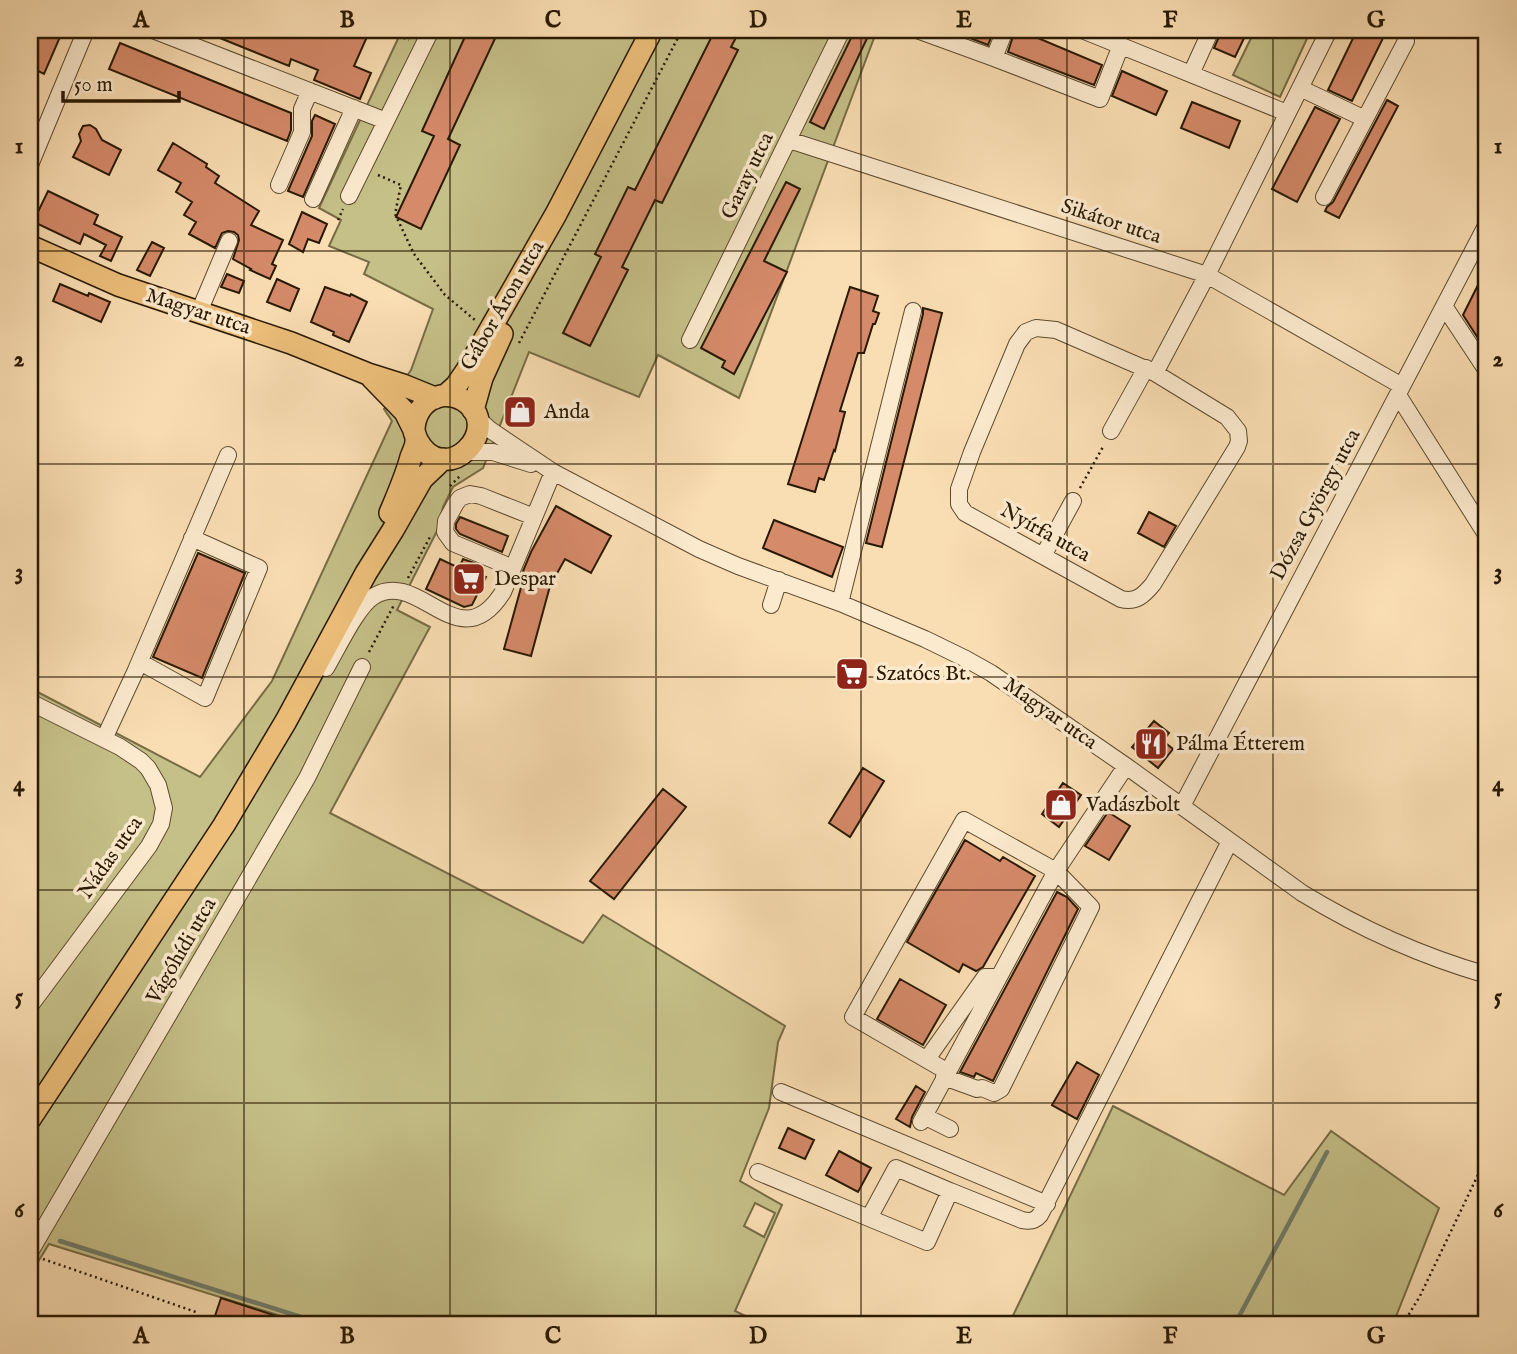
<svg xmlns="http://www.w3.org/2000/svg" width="1517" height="1354" font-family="'IM FELL English',serif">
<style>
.green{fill:#c5bf88;stroke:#776c45;stroke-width:2;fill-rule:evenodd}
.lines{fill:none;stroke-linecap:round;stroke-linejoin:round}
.stream{stroke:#6f7b69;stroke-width:4.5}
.building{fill:#d58a6a;stroke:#291902;stroke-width:2}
.minor-casing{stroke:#5d4a2e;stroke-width:18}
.major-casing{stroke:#291902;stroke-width:24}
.path{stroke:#291902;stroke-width:2.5;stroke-dasharray:2 3.5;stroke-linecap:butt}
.minor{stroke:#fceace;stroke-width:16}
.major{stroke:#edbf7a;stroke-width:21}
.grid{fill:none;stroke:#291902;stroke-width:2;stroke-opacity:0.55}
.labels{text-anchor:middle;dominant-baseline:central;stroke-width:7;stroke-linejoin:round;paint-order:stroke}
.street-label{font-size:21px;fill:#291902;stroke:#fceace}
.poi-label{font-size:21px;fill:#291902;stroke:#fceace;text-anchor:start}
.neatline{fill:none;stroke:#291902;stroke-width:2.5}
.grid-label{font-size:23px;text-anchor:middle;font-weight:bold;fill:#291902}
</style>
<rect width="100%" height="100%" fill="#fadeb3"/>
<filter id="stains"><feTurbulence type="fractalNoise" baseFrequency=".00286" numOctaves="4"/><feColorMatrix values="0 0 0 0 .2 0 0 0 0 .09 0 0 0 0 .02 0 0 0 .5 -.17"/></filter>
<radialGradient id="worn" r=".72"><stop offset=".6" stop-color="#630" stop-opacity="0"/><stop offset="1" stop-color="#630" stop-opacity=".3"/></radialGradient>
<path class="green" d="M402,30H877L739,398L658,355L639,397L529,352L483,468L453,487L443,507L438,529L397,610L430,627L330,813L583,943L603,915L785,1026L778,1042L769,1108L740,1181L782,1205L735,1311L762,1324H307L49,1244L30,1275V688L200,777L272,681L392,421L384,409L411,370L433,309L364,274L369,262L329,246L341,220L319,208ZM755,1203L775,1213L764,1237L744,1226Z
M1255,30H1311L1280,97L1233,75Z
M1113,1106L1284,1195L1331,1131L1439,1208L1393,1324H1009Z"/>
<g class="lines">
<path class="stream" d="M60,1241L323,1324
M1235,1324L1327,1152"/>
</g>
<path class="building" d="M30,30H63L44,74L30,67Z
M200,30H370L354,66L371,73L360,99L314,80L318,70L291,59L289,66Z
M468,30H499L448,139L460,145L421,229L396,217L434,136L422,131Z
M715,30H740L731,47L738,50L662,203L655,200L622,267L628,270L590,346L563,333L601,257L595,254L628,187L635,190Z
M855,30H871L824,129L810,122Z
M949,30H994L988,45Z
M1015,30H1019L1102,65L1094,85L1008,52Z
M1222,30H1248L1235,57L1214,48Z
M1357,30H1387L1352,101L1328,90Z
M120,43L291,113V130L287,141L109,69Z
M1122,71L1167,91L1156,115L1112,96Z
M1387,100L1398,106L1339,218L1325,211L1327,207L1333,202Z
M1192,102L1240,121L1229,148L1181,128Z
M1315,107L1340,119L1297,202L1272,189Z
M315,115L335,124L303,197L288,191L312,136V121Z
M90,125L96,129L102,140L121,150L109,175L73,157L81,141L79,134L83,126Z
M173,143L207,164L206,167L219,176L215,183L259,211L251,225L283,240L272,264L276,266L270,279L250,270L251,269L233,259L239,240L238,235L234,232L228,231L222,233L215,248L189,234L196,222L184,215L192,202L176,192L181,183L158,170Z
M786,182L800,189L764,261L787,272L734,374L722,367L725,361L701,348Z
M48,191L98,215L94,224L122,237L111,261L100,256L106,245L84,234L80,244L38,224L35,218Z
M302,212L327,224L319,243L308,239L303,252L289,244Z
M152,242L164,248L150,276L137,270Z
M1487,267V352L1463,315Z
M227,274L244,281L239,293L221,287Z
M277,279L299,289L290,311L267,302Z
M60,284L88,296L89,293L110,302L101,322L53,301Z
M325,287L350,296L351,294L367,302L349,342L333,335L334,332L311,322Z
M850,287L878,296L873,311L879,313L875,324H873L864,353H858L840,411L845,412L835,451L834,450L824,480L819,478L815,492L788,484Z
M923,308L942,313L882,547L866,543L923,314Z
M556,506L611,536L591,573L565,559L550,586L531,656L504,649L525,573L523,571L531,552Z
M1149,512L1176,526L1164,547L1138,533Z
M460,517L508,536L502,552L460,534L456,529V524Z
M774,520L843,547L832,577L763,548Z
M198,553L245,573L202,678L153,657Z
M440,559L459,568L463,559L480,565L476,573L486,577L472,605L464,607L426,589Z
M1154,721L1169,733L1163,741L1173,749L1158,768L1132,747Z
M863,768L884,781L850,837L829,823Z
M1063,783L1081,795L1059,827L1042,814Z
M663,789L686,807L614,899L590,881Z
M1108,812L1130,826L1109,860L1085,846Z
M965,840L1000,861L1003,857L1035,876L983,967L976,971L963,964L959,972L907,942Z
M1057,892L1067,897L1078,909L993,1081L976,1073L974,1077L960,1072Z
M900,979L946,1005L923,1045L877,1019Z
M1077,1062L1099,1075L1077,1119L1052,1105Z
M916,1086L925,1092L912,1117L910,1127L896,1119Z
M788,1128L814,1140L805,1159L779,1148Z
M839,1151L871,1168L858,1192L826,1175Z
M221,1298L295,1322V1324H221L213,1322Z"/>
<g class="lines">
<defs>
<path id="minor" d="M153,30L386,121
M917,30L994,58L1005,30
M1082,30L1287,113
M994,58L1100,99L1121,45
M1191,74L1211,30
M1300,88L1365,119
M789,140L1207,275L1402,386
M30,165L86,30
M279,185L302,132V109L310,91
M349,196L431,30
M1324,197L1406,41
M313,199L354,108
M1444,306L1487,371
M199,312L229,241
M1036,328L1056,330L1155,373L1227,417L1238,431L1239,441L1237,447L1153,584C1144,595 1136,603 1121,599L965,513L959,504V489L972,452L1017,344L1026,332Z
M690,340L842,30
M1155,373L1207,275L1329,30
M1398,395L1487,536
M477,418L489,429L553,472L699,549L738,566L840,603L925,639L966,659L991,673L1126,766L1302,893C1361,929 1421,956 1487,975
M1111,431L1146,368
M466,452H493L531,464
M1043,556L1073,501
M513,568L453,543L445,532L446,521L456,503L460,498L470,494L481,496L534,517
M840,603L913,311
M771,605L779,580
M140,662L205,698L259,568L192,538
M326,668C337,650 357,606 374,596C420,568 459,662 503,592L553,472
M30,702L120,747L141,761L148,768L158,785L164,808L161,824L149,846L30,1006
M104,739L136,670L228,455
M1182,806L1487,224
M927,1059L985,977H998
M944,1077L977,1089L982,1088L994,1093L1001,1089L1091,907L1056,871L964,820L853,1017L948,1072
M781,1092L1047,1204
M924,1116L950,1129
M921,1122L1056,871L1126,766
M896,1168L950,1191L927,1242L869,1218Z
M758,1172L869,1218
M950,1191L1022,1220C1030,1222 1035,1221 1040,1215L1230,841
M30,1252L307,778L362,667"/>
<path id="major" d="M30,246L118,285L291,343L368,374L403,385L435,398
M372,378L405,412L414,430
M446,395L456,386L467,370L556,214L652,30
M473,410L482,378L502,334
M390,513C398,494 406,476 411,457C413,452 416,446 416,441C417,436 415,436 414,431C414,424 416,416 420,410C424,404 430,399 437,397C446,394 455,396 463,400C507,427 445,492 417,440
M30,1119L224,825L286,721L366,573L393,530L422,479L443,459"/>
</defs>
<use href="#minor" class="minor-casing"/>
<use href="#major" class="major-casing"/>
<path class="path" d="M383,30L409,40
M378,175L401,185L395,214L414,254L445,295L475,320
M338,220L343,209
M519,343L682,30
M450,486L460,476
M1080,488L1104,445
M408,578L430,537
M369,652L394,605
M43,1259L196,1312
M1403,1324L1420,1296L1487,1156"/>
<use href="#minor" class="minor"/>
<use href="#major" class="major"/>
</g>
<path class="grid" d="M244,30V1324M450,30V1324M656,30V1324M861,30V1324M1067,30V1324M1273,30V1324M30,251H1487M30,464H1487M30,677H1487M30,890H1487M30,1103H1487"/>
<defs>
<symbol id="shop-square" viewBox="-11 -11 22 22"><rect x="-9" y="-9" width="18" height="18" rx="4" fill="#8f2418" stroke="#fceace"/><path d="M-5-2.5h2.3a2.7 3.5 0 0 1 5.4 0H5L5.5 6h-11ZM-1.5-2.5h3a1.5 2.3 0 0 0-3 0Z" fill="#fff"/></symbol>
<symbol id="supermarket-square" viewBox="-11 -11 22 22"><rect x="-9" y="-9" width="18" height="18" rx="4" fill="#8f2418" stroke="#fceace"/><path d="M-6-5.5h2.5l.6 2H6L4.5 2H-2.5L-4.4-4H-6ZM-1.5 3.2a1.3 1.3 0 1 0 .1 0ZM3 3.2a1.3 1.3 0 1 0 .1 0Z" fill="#fff"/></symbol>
<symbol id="restaurant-square" viewBox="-11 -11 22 22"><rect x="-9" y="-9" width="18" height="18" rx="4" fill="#8f2418" stroke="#fceace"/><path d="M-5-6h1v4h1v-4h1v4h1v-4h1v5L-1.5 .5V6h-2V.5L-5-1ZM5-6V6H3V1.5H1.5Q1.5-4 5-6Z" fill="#fff"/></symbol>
</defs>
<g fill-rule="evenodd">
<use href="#shop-square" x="501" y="393" width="38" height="38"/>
<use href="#supermarket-square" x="450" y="560" width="38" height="38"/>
<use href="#supermarket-square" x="833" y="655" width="38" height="38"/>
<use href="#restaurant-square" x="1132" y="725" width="38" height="38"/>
<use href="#shop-square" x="1042" y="786" width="38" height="38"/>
</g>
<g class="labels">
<g class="street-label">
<text transform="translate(748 176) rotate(-64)">Garay utca</text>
<text transform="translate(1111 222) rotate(18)">Sikátor utca</text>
<text transform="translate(503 306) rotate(-60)">Gábor Áron utca</text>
<text transform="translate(198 312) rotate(18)">Magyar utca</text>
<text transform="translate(1316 505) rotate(-62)">Dózsa György utca</text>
<text transform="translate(1045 533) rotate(29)">Nyírfa utca</text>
<text transform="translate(1050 714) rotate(35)">Magyar utca</text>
<text transform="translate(111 858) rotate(-55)">Nádas utca</text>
<text transform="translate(182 951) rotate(-60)">Vágóhídi utca</text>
</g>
<g class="poi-label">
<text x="544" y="412">Anda</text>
<text x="494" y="579">Despar</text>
<text x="876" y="674">Szatócs Bt.</text>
<text x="1176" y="744">Pálma Étterem</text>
<text x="1086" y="805">Vadászbolt</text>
</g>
</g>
<rect width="1517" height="1354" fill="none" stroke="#fadeb3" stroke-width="77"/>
<path d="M63 91v10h116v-10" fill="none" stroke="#291902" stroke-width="3.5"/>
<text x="74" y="91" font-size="21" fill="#291902" stroke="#fceace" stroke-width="5" paint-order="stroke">50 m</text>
<rect x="38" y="38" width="1440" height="1278" class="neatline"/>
<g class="grid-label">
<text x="141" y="27">A</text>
<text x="347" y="27">B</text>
<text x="553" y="27">C</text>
<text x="758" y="27">D</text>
<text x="964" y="27">E</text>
<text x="1170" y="27">F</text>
<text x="1376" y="27">G</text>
<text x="19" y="153">1</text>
<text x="1498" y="153">1</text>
<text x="19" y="366">2</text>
<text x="1498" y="366">2</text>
<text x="19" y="579">3</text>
<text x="1498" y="579">3</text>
<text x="19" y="791">4</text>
<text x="1498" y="791">4</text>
<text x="19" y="1004">5</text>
<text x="1498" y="1004">5</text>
<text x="19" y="1217">6</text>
<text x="1498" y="1217">6</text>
<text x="141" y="1343">A</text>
<text x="347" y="1343">B</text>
<text x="553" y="1343">C</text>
<text x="758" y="1343">D</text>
<text x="964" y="1343">E</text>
<text x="1170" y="1343">F</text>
<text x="1376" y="1343">G</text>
</g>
<rect width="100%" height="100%" filter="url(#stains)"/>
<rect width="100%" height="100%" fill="url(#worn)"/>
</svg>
